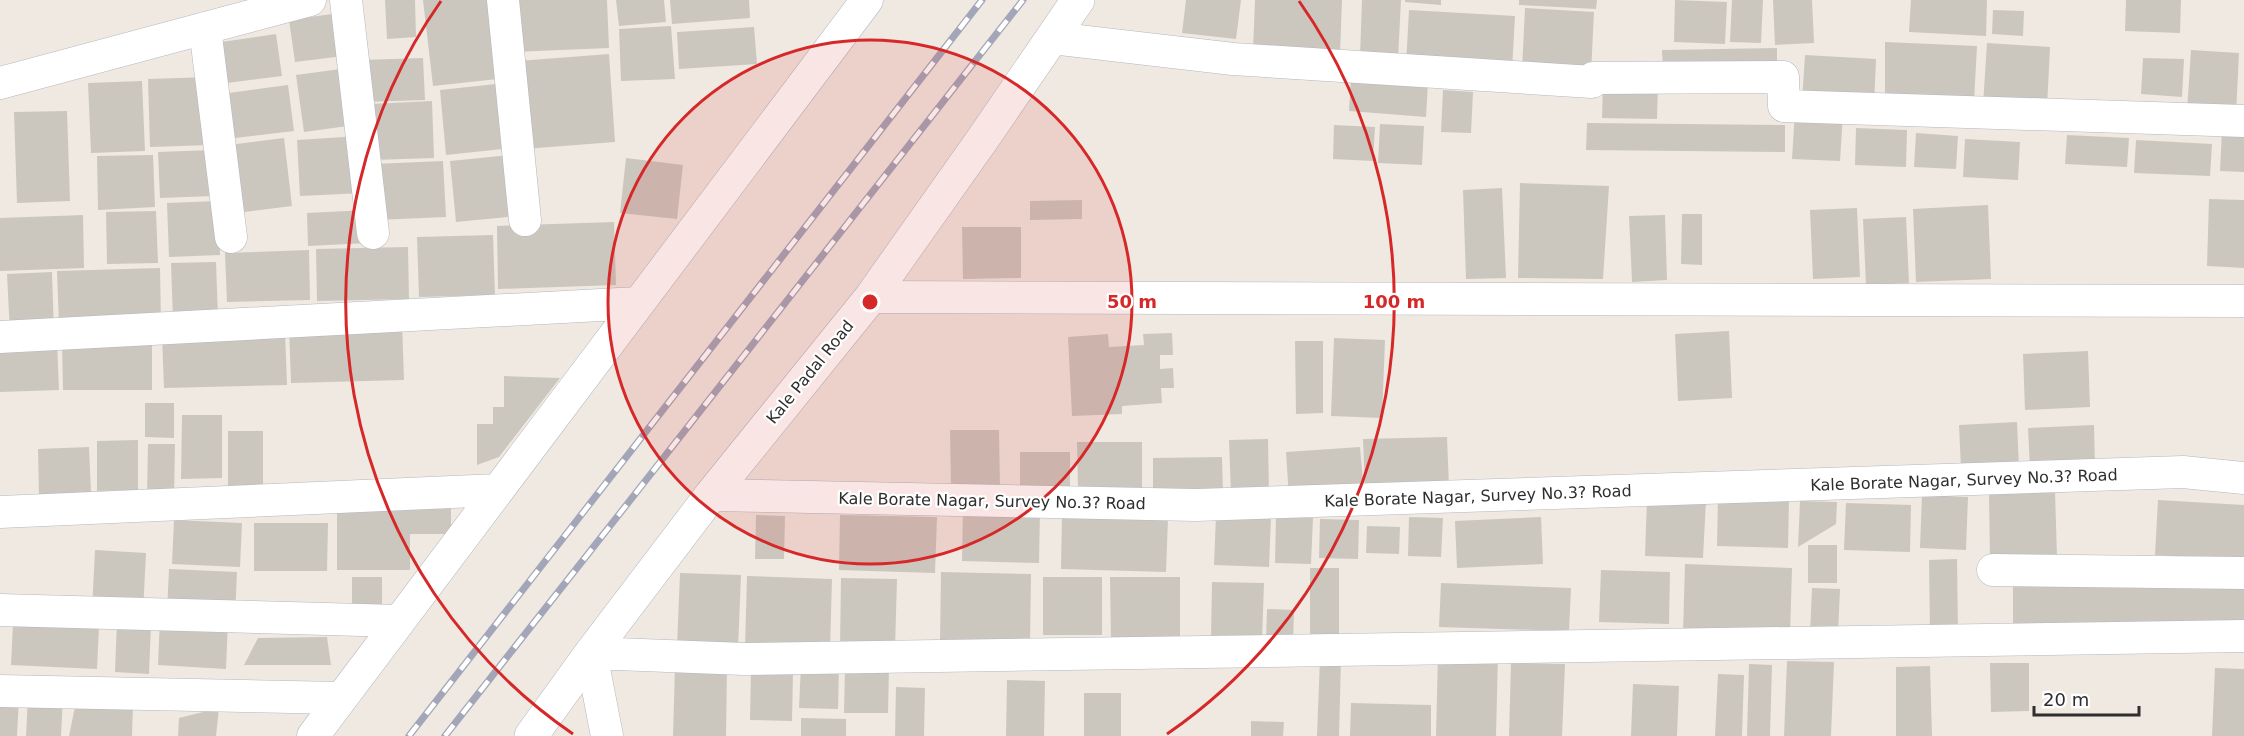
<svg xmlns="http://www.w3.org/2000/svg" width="2244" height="736" font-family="'DejaVu Sans',sans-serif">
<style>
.building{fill:#cbc7bf}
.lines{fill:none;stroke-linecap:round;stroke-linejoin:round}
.street-casing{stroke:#b4b7c1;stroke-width:33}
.secondary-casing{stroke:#b4b7c1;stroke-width:34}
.street{stroke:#fff;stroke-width:32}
.secondary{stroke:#fff;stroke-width:33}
.rail-casing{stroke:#a3a6b8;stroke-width:7}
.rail{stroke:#fff;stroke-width:4.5;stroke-dasharray:14;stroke-linecap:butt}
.ring{fill:none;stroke:#d62828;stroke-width:3}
.labels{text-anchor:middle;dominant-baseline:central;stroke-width:4.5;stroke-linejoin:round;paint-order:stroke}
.street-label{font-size:16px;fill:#2e2e2e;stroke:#fff}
.centre{fill:#d62828;stroke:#fff;stroke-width:3}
.ring-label{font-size:18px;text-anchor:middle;font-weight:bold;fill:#d62828;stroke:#fff;stroke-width:4.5;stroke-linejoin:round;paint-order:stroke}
</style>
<rect width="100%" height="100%" fill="#efe9e1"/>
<path class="building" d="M385,0H415L416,37L387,39Z
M423,0H499L507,78L433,86Z
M511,0H607L609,48L513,52Z
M616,0H664L666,22L619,26Z
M670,0H749L750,18L672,24Z
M1186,0H1241L1236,39L1182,33Z
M1255,0H1342L1340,54L1253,50Z
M1362,0H1401L1398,59L1360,57Z
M1405,0H1441V5L1405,2Z
M1519,0H1597L1596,9L1519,5Z
M1675,0L1727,2L1725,44L1674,42Z
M1732,0H1763L1761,43L1730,42Z
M1773,0H1812L1814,43L1775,45Z
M1911,0H1987L1986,36L1909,32Z
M2126,0H2181L2180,33L2125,31Z
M1525,8L1594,12L1591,73L1522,70Z
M1409,10L1515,16L1512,70L1406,65Z
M1993,10L2024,11L2023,36L1992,34Z
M339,13L344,56L295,62L289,20Z
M671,26L675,79L621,81L619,29Z
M754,27L757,64L679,69L677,32Z
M276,34L282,76L219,84L214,43Z
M1885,42L1977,46L1974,101L1885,97Z
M1987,43L2050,47L2047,108L1983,105Z
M1777,48V69L1663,70L1662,50Z
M2191,50L2239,53L2236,114L2187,111Z
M609,54L615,142L524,149L518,61Z
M1805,55L1876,59L1874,106L1802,102Z
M423,58L425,100L363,102L362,60Z
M2143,58L2184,59L2182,97L2141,94Z
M348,68L355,125L304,132L296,75Z
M209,77L211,145L150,147L148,79Z
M1351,78L1428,83L1426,117L1349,111Z
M142,81L145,151L91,153L88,83Z
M505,83L512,148L446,155L440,90Z
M1603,83L1658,84L1657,119L1602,118Z
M288,85L294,131L235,138L229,93Z
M1443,90L1473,92L1471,133L1441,132Z
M432,101L434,158L373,160L371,104Z
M67,111L70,201L17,203L14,112Z
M1795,111L1843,114L1840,161L1792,159Z
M1587,123L1785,125V152L1586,150Z
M1380,124L1424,126L1422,165L1378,163Z
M1334,125L1375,127L1373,161L1333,159Z
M1856,128L1907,130L1906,167L1855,165Z
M2222,130L2244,131V172L2220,171Z
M1916,133L1958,136L1956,169L1914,167Z
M2067,135L2129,138L2127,167L2065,164Z
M360,136L363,193L300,196L297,140Z
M284,138L292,206L237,213L229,145Z
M1965,139L2020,142L2018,180L1963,177Z
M2136,140L2212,144L2210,176L2134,173Z
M212,150L213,196L160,198L158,152Z
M153,155L155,207L98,210L97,156Z
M511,155L517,216L456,222L450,161Z
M626,158L683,165L677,219L620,213Z
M443,161L446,217L376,220L374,164Z
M1520,183L1609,186L1603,279L1518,278Z
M1502,188L1506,278L1466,279L1463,190Z
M2209,199L2244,200V268L2207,266Z
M1082,200V219L1030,220V201Z
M218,201L220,255L169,257L167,203Z
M1988,205L1991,279L1916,282L1913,209Z
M1857,208L1860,277L1813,279L1810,210Z
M367,210L369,243L308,246L307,213Z
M156,211L158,263L107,264L106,212Z
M1682,214H1702V265L1681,264Z
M83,215L84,268L0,271V218Z
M1665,215L1667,280L1632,282L1629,216Z
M1906,217L1909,283L1866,285L1863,219Z
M614,222L616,285L498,289L497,226Z
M962,227H1021V278L963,279Z
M493,235L495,295L419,297L417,237Z
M408,247L409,299L317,301L316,249Z
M309,250L310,300L227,302L225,253Z
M216,262L218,319L173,321L171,263Z
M160,268L161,322L59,325L57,271Z
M52,272L54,333L10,334L7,274Z
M402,323L404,380L291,383L289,327Z
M1729,331L1732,398L1678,401L1675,334Z
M285,332L287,385L164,388L162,336Z
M1172,333L1173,355H1160V369L1173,368L1174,388H1161L1162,403L1122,406V414L1072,416L1068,337L1108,334L1109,347L1144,345L1143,334Z
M1334,338L1385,340L1382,418L1331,416Z
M1295,341H1323V413L1296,414Z
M57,342L59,390L0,392V344Z
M62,342H152V390H63Z
M2088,351L2090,407L2025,410L2023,354Z
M504,376L560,378L499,457L477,465V424H493V407H504Z
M145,403H174V438L145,437Z
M182,415H222V478L181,479Z
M2017,422L2019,467L1961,469L1959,425Z
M2094,425L2095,466L2030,469L2028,428Z
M950,430H999L1000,487L951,488Z
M228,431H263V488H228Z
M1447,437L1449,487L1365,489L1363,439Z
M1268,439L1269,493L1231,494L1229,440Z
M138,440V490L97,491V441Z
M1077,442H1142V489L1078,490Z
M148,444H175L174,497H147Z
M89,447L91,493L39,495L38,449Z
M1360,447L1364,492L1289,498L1286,452Z
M1020,452H1070V490L1020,491Z
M1222,457L1223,495L1153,497V458Z
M2055,491L2057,557L1990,560L1989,493Z
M1922,495L1968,497L1966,550L1920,548Z
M1718,497L1789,499L1788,548L1717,546Z
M1647,499L1706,501L1703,558L1645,556Z
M2158,500L2244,505V560L2155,555Z
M1800,501L1837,502L1836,524L1798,547Z
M451,503V534H410V570H337V504Z
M1846,503L1911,505L1910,552L1844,550Z
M963,508L1040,510L1039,563L962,561Z
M756,515L785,516L784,559H755Z
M840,515L937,517L935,573L839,570Z
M1216,515L1271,517L1269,567L1214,565Z
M1062,516L1168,518L1166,572L1061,569Z
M1276,517L1313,518L1311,564L1275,563Z
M1409,517L1443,518L1441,557L1408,556Z
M1541,517L1543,564L1457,568L1455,521Z
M1320,519L1359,520L1358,559L1319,558Z
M174,520L242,523L240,567L172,564Z
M254,523H328L327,571H254Z
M1367,526L1400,527L1399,554L1366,553Z
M1808,545H1837V583H1808Z
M95,550L146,553L143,612L92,610Z
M1957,559L1958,631H1930L1929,560Z
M1685,564L1792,568L1790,636L1683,633Z
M1310,568H1339V640H1310Z
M169,569L237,572L235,616L167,612Z
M1601,570L1670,572L1669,624L1599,622Z
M941,572L1031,574L1030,643L940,641Z
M680,573L741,575L738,649L677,647Z
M747,576L832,579L830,650L745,648Z
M352,577H382V614H352Z
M1043,577H1102V635H1043Z
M1110,577H1180V643L1111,642Z
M841,578L897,579L895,649L840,648Z
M2244,580V630L2013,632V583Z
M1212,582L1264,583L1262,640L1211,638Z
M1441,583L1571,588L1569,631L1439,627Z
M1812,588L1840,589L1838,635L1810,634Z
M1267,609L1294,610L1293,643L1266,642Z
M160,618L228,621L226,669L158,665Z
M117,621L151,623L149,674L115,672Z
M13,624L99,627L97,669L11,665Z
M327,637L331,665H244L258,638Z
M1438,654L1498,655L1496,736H1436Z
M1320,658L1341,659L1339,736H1317Z
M1787,661L1834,662L1831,736H1784Z
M1511,663L1565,664L1562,736H1509Z
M1990,663H2029V711L1991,712Z
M1749,664L1772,665L1770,736H1747Z
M801,665L839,666L838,709L799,708Z
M675,666L727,667L726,736H673Z
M1930,666L1932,736H1896V667Z
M845,668L889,669L888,713H844Z
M2215,668L2244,669V736H2212Z
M751,670L793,671L792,721L750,720Z
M1718,674L1744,675L1742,736H1715Z
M1007,680L1045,681L1044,736H1006Z
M1633,684L1679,686L1677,736H1631Z
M896,687L925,688L924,736H895Z
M1084,693H1121V736H1084Z
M28,696L63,697L61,736H26Z
M0,697L19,698L17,736H0Z
M1351,703L1431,705V736H1350Z
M133,705L132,736H69L75,707Z
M219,708L216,736H178L179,718Z
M801,718L846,719V736H801Z
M1251,721L1284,722L1283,736H1251Z"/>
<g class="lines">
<defs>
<path id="street" d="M346,0L373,233
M503,0L525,220
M205,28L231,237
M1052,38L1233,59L1592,82L1593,78L1783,77L1784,106L2244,121
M0,83L310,0
M871,297L2244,301
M0,337L638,303
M711,495L1196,505L2183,472L2244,478
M0,512L497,490
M1993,570L2244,573
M0,610L398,621
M0,691L341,698
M313,736L867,0
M607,736L591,653L744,659L2244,636"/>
<path id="secondary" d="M531,736L591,653L711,495L871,297L982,140L1078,0"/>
</defs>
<use href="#street" class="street-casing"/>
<use href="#secondary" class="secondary-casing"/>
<use href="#street" class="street"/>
<use href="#secondary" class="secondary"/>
<defs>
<path id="rail" d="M409,736L982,0
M445,736L1023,0"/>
</defs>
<use href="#rail" class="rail-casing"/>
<use href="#rail" class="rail"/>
</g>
<circle cx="870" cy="302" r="262" fill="#d62828" fill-opacity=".12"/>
<g class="ring">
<circle cx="870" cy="302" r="262"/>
<path d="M573 734A524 524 0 0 1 441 1M1299 1A524 524 0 0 1 1167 734"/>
</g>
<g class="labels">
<g class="street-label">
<text transform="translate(810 372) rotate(-51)">Kale Padal Road</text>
<text transform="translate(1964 480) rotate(-2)">Kale Borate Nagar, Survey No.3? Road</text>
<text transform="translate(1478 496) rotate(-2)">Kale Borate Nagar, Survey No.3? Road</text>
<text transform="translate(992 501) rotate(1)">Kale Borate Nagar, Survey No.3? Road</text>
</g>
</g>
<circle cx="870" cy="302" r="9" class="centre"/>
<g class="ring-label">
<text x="1132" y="308">50 m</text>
<text x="1394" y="308">100 m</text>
</g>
<path d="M2034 706v9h105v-9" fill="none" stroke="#2e2e2e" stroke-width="3"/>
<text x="2043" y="706" font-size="18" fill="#2e2e2e" stroke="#ffffff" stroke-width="4.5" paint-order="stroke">20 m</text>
</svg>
